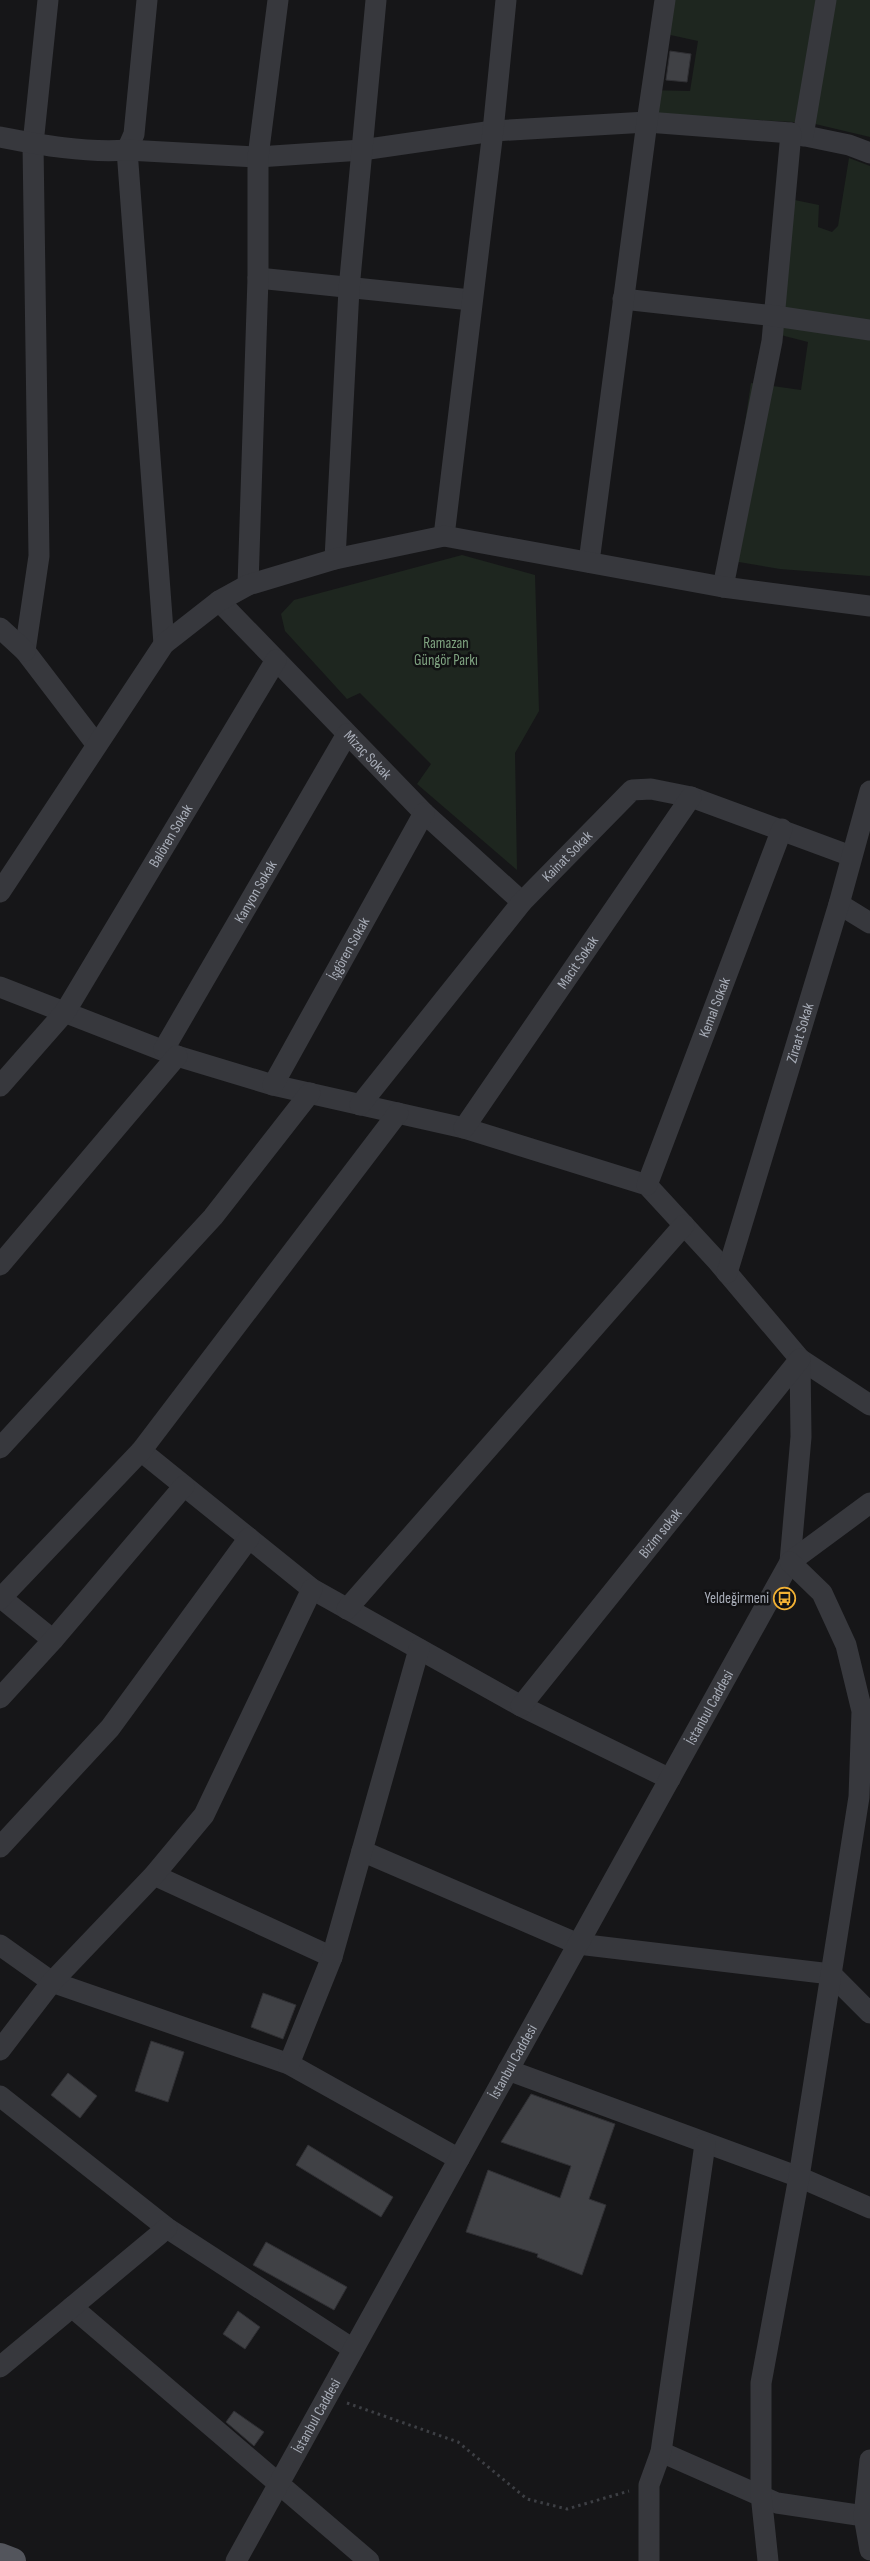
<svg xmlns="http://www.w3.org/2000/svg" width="870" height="2561" font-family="'Sofia Sans Condensed',sans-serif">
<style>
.green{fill:#1e261f}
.building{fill:#404145;stroke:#303034}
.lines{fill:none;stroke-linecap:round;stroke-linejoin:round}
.path{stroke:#3d3f44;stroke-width:3;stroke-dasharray:2.5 4;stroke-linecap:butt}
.minor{stroke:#37383d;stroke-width:21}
.major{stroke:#53555c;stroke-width:26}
.labels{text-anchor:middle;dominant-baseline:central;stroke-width:5;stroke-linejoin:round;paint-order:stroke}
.park-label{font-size:15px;fill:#7fa381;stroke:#111113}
.street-label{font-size:15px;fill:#a8adb8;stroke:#111113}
.poi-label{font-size:15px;fill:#a8adb8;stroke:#111113;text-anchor:end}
</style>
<rect width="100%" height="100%" fill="#161618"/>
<path class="green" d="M655,0H870V137L811,123L640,113L644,90L690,91L698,41L652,31Z
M849,158L870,166V576L780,569L733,561L731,516L751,383L801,390L808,342L765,331L780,197L819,205L818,227L832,232L838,226Z
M462,555L535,575L539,711L515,753L517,870L417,784L431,764L360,693L347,699L285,631L281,614L294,600Z"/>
<path class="building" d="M670,51L691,54L687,82L666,80Z
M263,1993L296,2005L283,2039L251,2027Z
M151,2041L184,2052L168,2102L135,2091Z
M68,2073L97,2096L80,2118L51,2095Z
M531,2094L615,2124L589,2199L606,2205L582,2275L537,2257L538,2254L466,2232L488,2170L560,2198L571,2166L501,2142Z
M308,2145L393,2197L381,2217L296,2165Z
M266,2242L347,2287L334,2310L253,2265Z
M238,2311L260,2327L245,2349L223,2334Z
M234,2411L264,2432L254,2446L226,2422Z"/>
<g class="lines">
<path class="path" d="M347,2403L458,2442L527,2499L567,2509L629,2491"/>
<g class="minor">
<path d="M48,0L33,144L39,556L25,651L96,744"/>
<path d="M147,0L134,134L127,150L164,644"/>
<path d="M791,133L849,145L870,153"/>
<path d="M803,136L826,0"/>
<path d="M0,137C41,145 85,153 127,150L258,157L362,150L493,131L647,122L791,133L772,341L723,587"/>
<path d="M258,278L471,300"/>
<path d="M623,299L775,316L870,330"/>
<path d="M444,536L493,131L506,0"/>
<path d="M335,559L349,289L376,0"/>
<path d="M589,562L647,122L665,0"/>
<path d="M248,585L258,278V157L278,0"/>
<path id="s1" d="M219,601L424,813L522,902"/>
<path d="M0,628L25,651"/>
<path d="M0,892L164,644L219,601L248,585L335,559L444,536L723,587L870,606"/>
<path d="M839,904L870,923"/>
<path d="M0,987L177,1056L273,1085L464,1128L647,1185L718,1262L800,1359L870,1405"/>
<path id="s2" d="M164,1049L347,734"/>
<path id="s3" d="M273,1085L424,813"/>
<path id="s4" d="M0,1086L65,1012L276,660"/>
<path id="s5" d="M360,1105L522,902L632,790L651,789L691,797L851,856"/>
<path id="s6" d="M464,1128L691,797"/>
<path id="s7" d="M647,1185L782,829"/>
<path d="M0,1265L177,1056"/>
<path id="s8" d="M727,1273L839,904L870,791"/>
<path d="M0,1448L213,1217L310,1093"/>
<path d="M141,1451L312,1589L521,1706L670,1779"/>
<path d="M790,1562L801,1437L800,1359"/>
<path d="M0,1597L53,1640"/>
<path d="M0,1599L141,1451L398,1113"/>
<path d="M347,1609L684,1225"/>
<path d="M0,1698L53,1640L184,1486"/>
<path id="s9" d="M521,1706L800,1359"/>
<path d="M0,1847L110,1728L249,1538"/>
<path d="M362,1851L578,1944L831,1974L870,2013"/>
<path d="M154,1875L332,1957"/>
<path d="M0,1945L52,1982L289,2064L459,2159"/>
<path d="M0,2050L52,1982L154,1875L204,1815L312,1589"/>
<path d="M289,2064L332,1957L419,1649"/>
<path d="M508,2070L799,2177L870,2208"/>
<path d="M0,2096L167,2228L353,2349"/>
<path d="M72,2307L369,2561"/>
<path d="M0,2367L167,2228"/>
<path d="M661,2452L777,2503L864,2516"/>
<path d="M870,2460L864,2516L870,2550"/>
<path id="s10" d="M236,2561L790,1562L870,1503"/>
<path d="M649,2561V2485L661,2452L705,2144"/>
<path d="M768,2561L761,2494V2383L799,2177L859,1797L862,1711L846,1645L822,1593L790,1562"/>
</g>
<path class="major" d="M0,2556L13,2561"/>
</g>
<defs>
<symbol id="bus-ring" viewBox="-11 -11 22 22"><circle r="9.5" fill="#111113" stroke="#f2b134" stroke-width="1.5"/><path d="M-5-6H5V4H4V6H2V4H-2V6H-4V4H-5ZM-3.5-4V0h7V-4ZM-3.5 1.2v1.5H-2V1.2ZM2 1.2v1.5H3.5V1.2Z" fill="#f2b134"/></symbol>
</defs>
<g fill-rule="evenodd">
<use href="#bus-ring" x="772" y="1586" width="25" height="25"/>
</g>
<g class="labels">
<g class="park-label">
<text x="446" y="643">Ramazan<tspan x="446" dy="17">Güngör Parkı</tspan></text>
</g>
<g class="street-label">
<text stroke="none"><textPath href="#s1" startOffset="214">Mizaç Sokak</textPath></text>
<text stroke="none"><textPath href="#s4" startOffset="304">Balören Sokak</textPath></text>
<text stroke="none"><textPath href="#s5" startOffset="324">Kainat Sokak</textPath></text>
<text stroke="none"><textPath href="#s2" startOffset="182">Kanyon Sokak</textPath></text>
<text stroke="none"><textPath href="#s3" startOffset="156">İşgören Sokak</textPath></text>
<text stroke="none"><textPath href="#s6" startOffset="201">Macit Sokak</textPath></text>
<text stroke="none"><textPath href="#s7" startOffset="190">Kemal Sokak</textPath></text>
<text stroke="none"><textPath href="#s8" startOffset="251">Ziraat Sokak</textPath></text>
<text stroke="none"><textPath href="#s9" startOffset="222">Bizim sokak</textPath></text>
<text stroke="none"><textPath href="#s10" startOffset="976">İstanbul Caddesi</textPath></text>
<text stroke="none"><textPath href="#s10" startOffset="571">İstanbul Caddesi</textPath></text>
<text stroke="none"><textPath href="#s10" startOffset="166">İstanbul Caddesi</textPath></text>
</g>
<g class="poi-label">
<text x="769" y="1598">Yeldeğirmeni</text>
</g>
</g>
</svg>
